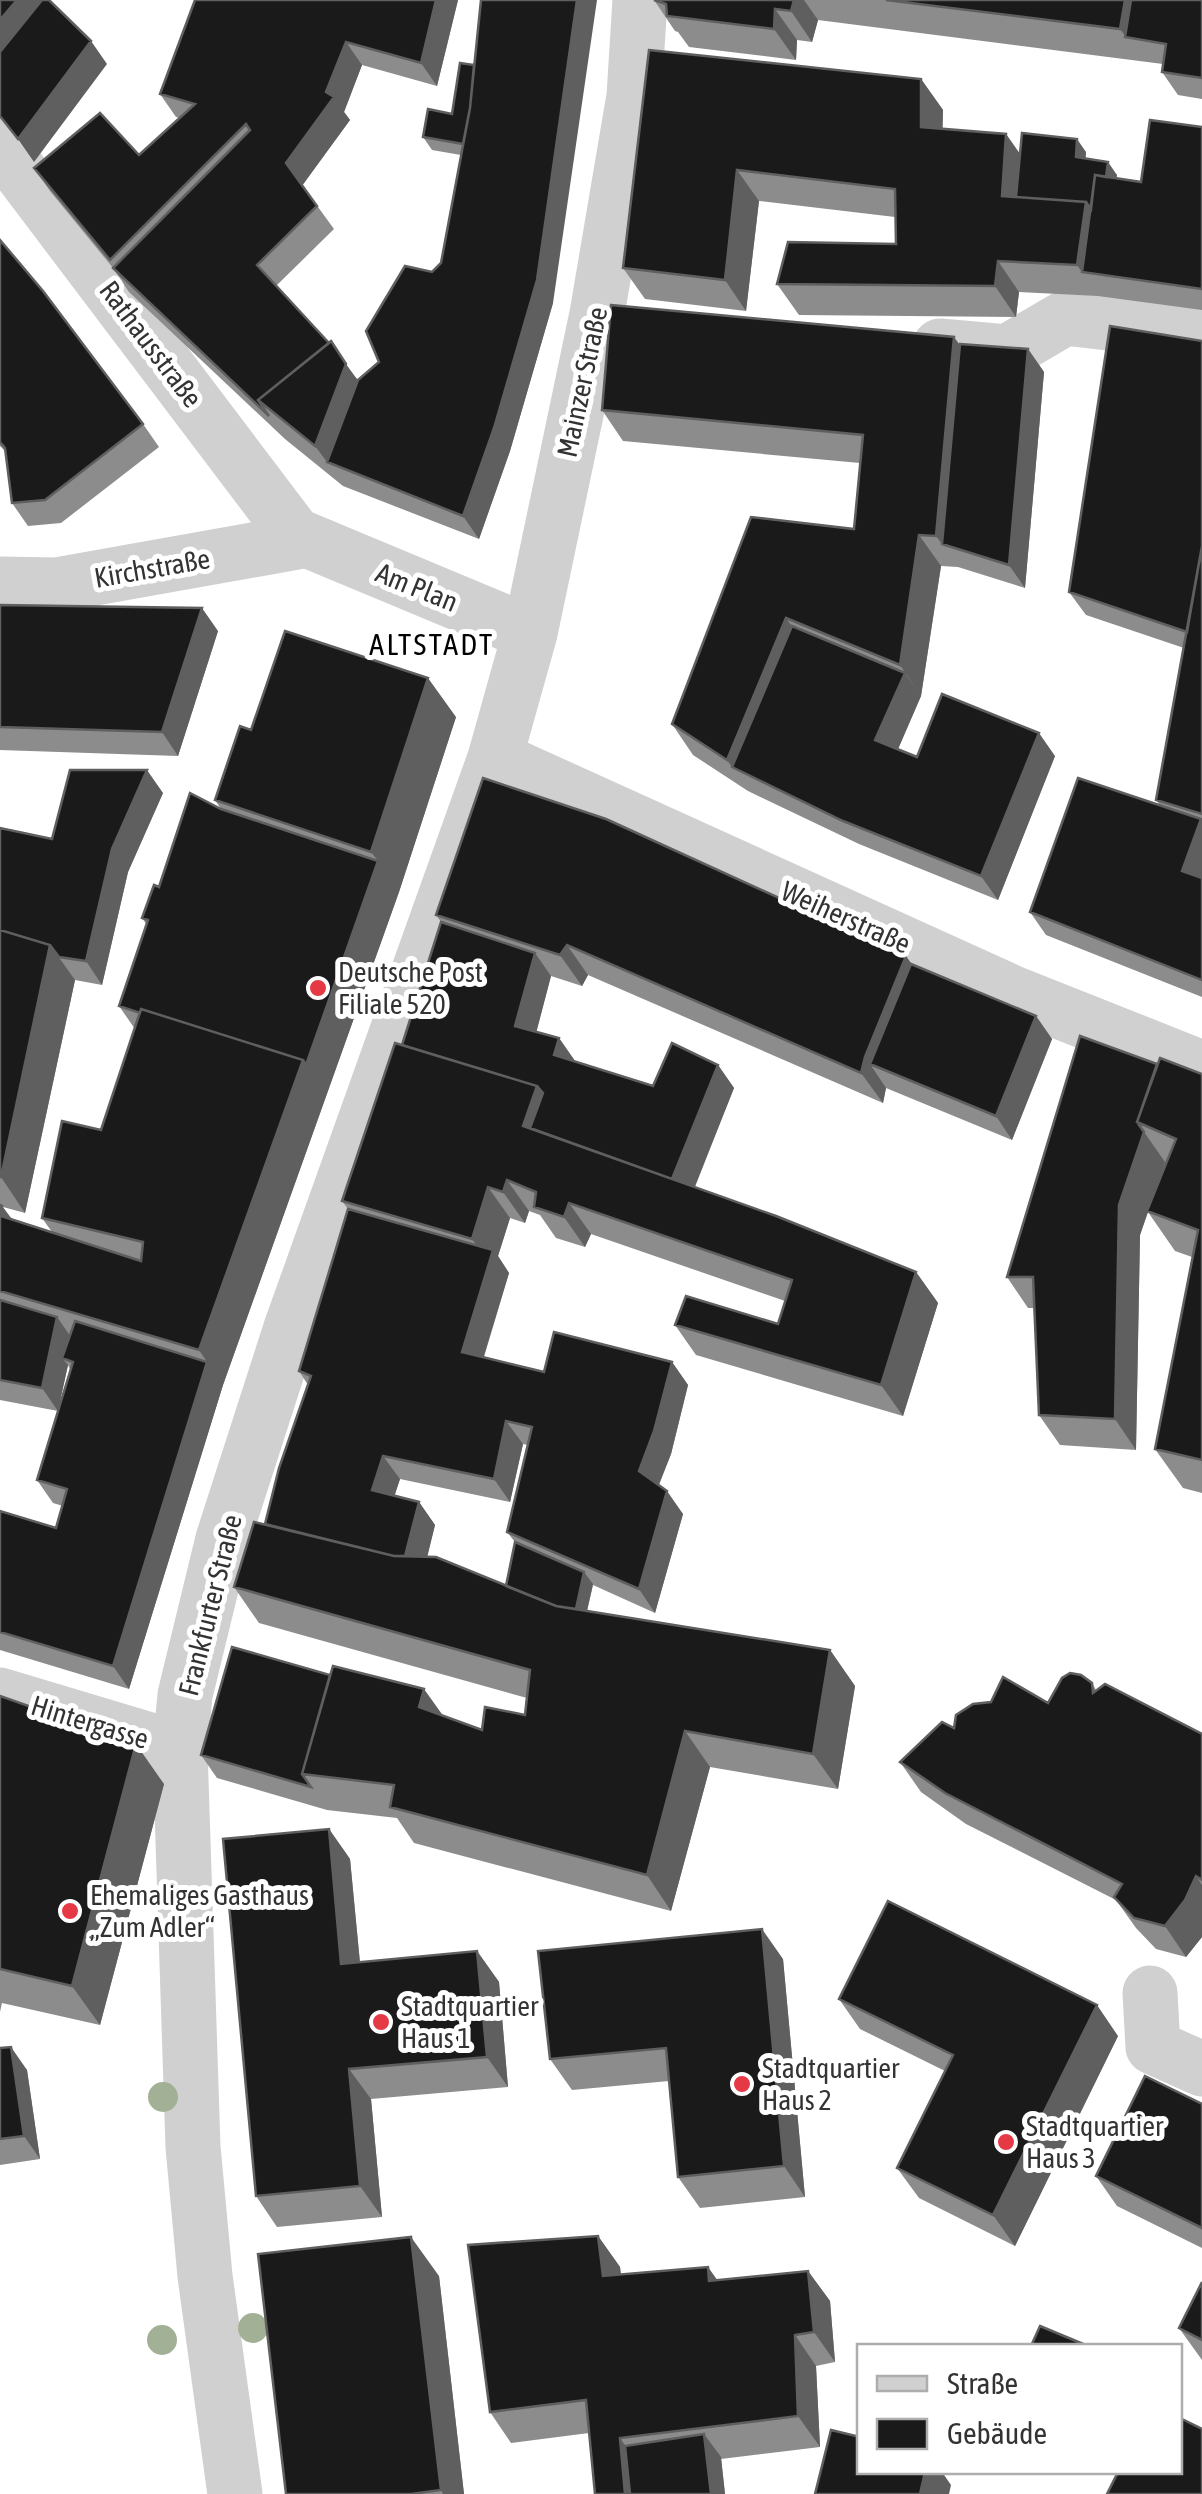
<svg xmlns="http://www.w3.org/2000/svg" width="1202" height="2494" font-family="'Asap Condensed',sans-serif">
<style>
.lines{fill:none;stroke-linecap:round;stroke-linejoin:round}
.minor{stroke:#d0d0d0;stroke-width:55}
.tree{fill:#a2b095}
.wall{fill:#8c8c8c;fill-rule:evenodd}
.shaded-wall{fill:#5f5f5f}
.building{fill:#1a1a1a;stroke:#5f5f5f;stroke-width:2.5}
.poi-dot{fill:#e63946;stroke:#fff;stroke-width:4}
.labels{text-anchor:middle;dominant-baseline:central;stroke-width:10;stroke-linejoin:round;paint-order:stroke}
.street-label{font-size:28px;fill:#333;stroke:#fff}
.poi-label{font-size:28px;fill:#333;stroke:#fff;text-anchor:start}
.neighbourhood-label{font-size:30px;letter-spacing:2.5px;fill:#000;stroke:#fff}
</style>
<rect width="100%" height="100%" fill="#fff"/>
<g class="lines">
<path class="minor" d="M0,145L295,535L530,633
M940,346L1007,352L1065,318L1202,334
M0,584L56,585L303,541
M495,758L1013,993L1202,1068
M0,1695L180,1749
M1150,1993L1153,2047L1202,2069
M235,2494L205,2276L193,2147L180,1749L185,1695L223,1539L291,1328L495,758L530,633L597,314L634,96L640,0"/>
</g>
<g class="tree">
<circle cx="163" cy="2097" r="15"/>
<circle cx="253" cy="2328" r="15"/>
<circle cx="162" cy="2340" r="15"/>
</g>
<path class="wall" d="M458,0L437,86L362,65L344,112L350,120L302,185L334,229L276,286L358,380L379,362L432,272L441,263L461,155L432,150L423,137L452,114L553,303L510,451L479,539L343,486L285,439L129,292L113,268L50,191L34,168L139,155L180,118L176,117L160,94Z
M654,0H1202V99L1178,95L1162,72L1163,64L818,20L812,42L797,40L796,60L689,47L678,32L675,31Z
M649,50L921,79L943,110L942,129L1006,134L1020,154L1086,152L1085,158L1117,175L1116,178L1141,182L1202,127V310L1098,296L1019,292L1016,317L799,315L777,284L896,244L895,217L759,201L746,311L645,299L623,268Z
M0,240L143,424L159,447L61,523L28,526L12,503L6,452L0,446Z
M1202,341V997L1046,935L1030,912L1160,805L1156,800L1184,648L1086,615L1069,592Z
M960,344L1028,349L1044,372L1025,588L958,567L941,566L921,696L898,749L917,757L1055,756L998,900L859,844L748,791L693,755L672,724L854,529L860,463L623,441L602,410Z
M0,605L218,631L178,756L0,750Z
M456,717L399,892L223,1385L129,1689L0,1650V1511L56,1528L63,1506L53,1503L37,1480L58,1411L0,1400V828L52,839L163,793L128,872L102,985L75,980L25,1213L3,1207L12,1219L52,1232L42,1218L101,1130L135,1029L119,1006L147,925L142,918L159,887L221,809L215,800L251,730ZM68,1365L70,1369L58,1409Z
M436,915L906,956L911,964L1036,1016L1052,1039L1012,1140L886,1088L883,1103L588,975L582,986L551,976L536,1032L559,1038L575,1061L653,1086L718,1065L734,1088L694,1187L916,1272L938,1303L903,1416L696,1355L675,1325L778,1324L785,1301L591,1234L585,1247L556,1238L540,1215L529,1211L525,1223L510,1218L498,1256L509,1273L484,1357L544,1372L672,1362L688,1385L671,1454L659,1485L683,1514L655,1613L593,1585L587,1611L830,1650L855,1686L838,1789L710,1767L671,1911L414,1843L397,1818L327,1810L217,1778L201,1755L443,1716L482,1730L525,1715L527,1698L259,1623L234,1587L265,1524L308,1385L299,1371L348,1209L342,1201L402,1045L441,922ZM523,1444L528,1445L507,1532L515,1542L506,1586L427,1556L435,1525L419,1502L394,1496L400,1479L510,1502Z
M1157,1064L1202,1074V1493L1183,1488L1155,1449L1192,1257L1175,1251L1148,1212L1140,1235L1136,1450L1060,1445L1039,1415L1034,1308H1028L1007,1277Z
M1092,1683L1096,1690L1202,1734V1937L1186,1957L1156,1949L1136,1928L1116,1900L966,1824L921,1792L900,1762L954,1728L1048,1703Z
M0,1696L164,1784L100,2025L2,2003L0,2012Z
M329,1829L350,1859L360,1962L477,1951L499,1982L508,2087L371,2099L382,2217L277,2227L256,2196Z
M783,1959L805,2197L700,2208L678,2177L669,2081L572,2090L550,2059Z
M839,1999L1118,2036L1015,2246L919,2198L897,2168L945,2071L860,2029Z
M0,2048L27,2070L40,2159L0,2165Z
M1202,2104V2248L1117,2206L1096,2176Z
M598,2236L620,2267L621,2274L717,2280L808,2271L830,2301L835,2362L816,2366L820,2447L721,2459L725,2494H595L589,2433L511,2443L490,2412Z
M439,2276L464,2494H286Z
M1202,2282V2360L1179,2328Z"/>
<path class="shaded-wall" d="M17,0H47L0,95V20Z
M436,0H458L437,86L421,63Z
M577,0H597L553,303L510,451L479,539L463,516Z
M794,0H804L818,20L812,42L791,11Z
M1125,0H1151L1126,37L1120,29Z
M775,9L797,40L796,60L774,29Z
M91,41L107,64L34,162L18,139Z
M346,42L362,65L344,112L350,120L302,186L286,163L326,92Z
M921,79L943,110L942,158L921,127Z
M1006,134L1027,164L1015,214L1002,196Z
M1077,139L1086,152L1085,170L1076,157Z
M1108,162L1117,175L1107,233L1082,272L1077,265L1086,202Z
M737,170L759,201L746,311L725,280Z
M998,261L1019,292L1016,317L995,286Z
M954,337L976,367L942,544L936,536Z
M1028,349L1044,372L1025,588L1009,565Z
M346,364L374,403L327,462L315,446Z
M919,535L941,566L921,696L900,665Z
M202,608L218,631L178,756L162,732Z
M786,618L808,649L732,767L727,760Z
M905,673L921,696L892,763L875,740Z
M428,678L456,717L399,892L223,1385L129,1689L113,1666L207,1362L199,1350L303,1060L378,861L371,852Z
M1039,733L1055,756L998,900L981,876Z
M147,770L163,793L128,872L102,985L86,961L112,849Z
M1201,819L1202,820V883L1182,871Z
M50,945L75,980L25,1213L1,1177Z
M567,945L588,975L582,986L560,955Z
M535,953L551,976L532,1049L515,1026Z
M906,956L928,987L870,1064L886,1088L883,1103L861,1073L865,1057Z
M1036,1016L1052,1039L1012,1140L996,1116Z
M559,1038L575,1061L554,1055Z
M718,1065L734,1088L687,1207L670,1184Z
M537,1086L559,1116L550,1141L523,1126Z
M1144,1132L1165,1162L1140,1235L1136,1450L1115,1419L1119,1205Z
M507,1180L529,1211L525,1223L503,1192Z
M488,1187L510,1218L498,1256L509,1273L478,1375L462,1352L489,1263L472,1239Z
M569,1203L591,1234L585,1247L564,1217Z
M2,1206L27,1241L1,1216Z
M916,1272L938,1303L903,1416L881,1385Z
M57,1317L73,1340L62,1358L68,1365L58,1411L42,1388Z
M672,1362L688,1385L671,1454L655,1494L639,1471Z
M506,1421L523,1444L510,1502L494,1479Z
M383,1456L400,1479L389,1513L372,1490Z
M667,1491L683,1514L655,1613L639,1589Z
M419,1502L435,1525L419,1591L403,1568Z
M584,1572L593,1584L580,1642L571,1629Z
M830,1650L855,1686L838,1789L813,1754Z
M424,1689L449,1724L419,1707Z
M685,1731L710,1767L671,1911L647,1875Z
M136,1744L164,1784L100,2025L72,1986Z
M329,1829L350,1859L363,1995L341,1964Z
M1196,1876L1202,1885V1937L1186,1957L1165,1926Z
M762,1929L783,1959L805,2197L784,2166Z
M477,1951L499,1982L508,2087L487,2057Z
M1097,2005L1118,2036L1015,2246L993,2215Z
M11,2047L27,2070L40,2159L24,2136Z
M349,2069L371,2099L382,2217L360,2186Z
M598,2236L620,2267L624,2307L603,2276Z
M411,2237L439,2276L464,2494H443L441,2490Z
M708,2267L730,2298L709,2281Z
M808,2271L830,2301L835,2362L814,2332Z
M795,2335L816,2366L820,2447L798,2416Z
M704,2434L721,2457L725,2494H711Z
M620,2438L641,2469L644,2494H625Z
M925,2472H942L951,2485L949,2494H920Z"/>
<path class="building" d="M0,0H17L0,20Z
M42,0H49L91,41L18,139L0,116V52Z
M195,0H436L421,63L346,42L326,92L334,97L286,163L317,206L257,265L329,343L258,400L269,416L113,268L250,130L246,124L110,260L34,168L100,113L139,155L195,104L160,94Z
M481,0H577L537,280L494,428L463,516L327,462L358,380L379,362L366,331L405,266L432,272L441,263L470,108Z
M654,0H794L791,11L775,9L774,29L667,16L666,4Z
M886,0H1125L1120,29Z
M1131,0H1202V78L1162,72L1166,44L1125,37Z
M649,50L921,79V127L1006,134L1002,196L1086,202L1077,265L998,261L995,286L777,284L788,242L896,244L895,189L737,170L725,280L623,268Z
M460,63L474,65L470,108L463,144L423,137L428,109L452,114Z
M1150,120L1202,127V289L1082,272L1095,175L1141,182Z
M1022,133L1077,139L1076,157L1108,162L1106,177L1095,175L1091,209L1086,202L1016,197Z
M0,240L43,291L143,424L45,500L12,503L5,448L0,442Z
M611,305L954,337L936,536L919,535L900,665L786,618L727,760L672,724L751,517L854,529L863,435L602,410Z
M1110,326L1202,341V546L1187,632L1069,592Z
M331,341L346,364L315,446L258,400Z
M960,344L1028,349L1009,565L942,544Z
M1202,546V814L1156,800Z
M0,605L202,608L162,732L0,727Z
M792,626L905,673L875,740L917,757L942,694L1039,733L981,876L843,821L732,767Z
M285,631L428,678L371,852L215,800L240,726L251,730Z
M70,770H147L112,849L86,961L59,957L50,945L0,930V828L52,839Z
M483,778L606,819L906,956L865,1057L861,1073L567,945L560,955L436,915Z
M1078,778L1201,819L1182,871L1202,878V980L1030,912Z
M190,793L221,809L378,861L306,1065L303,1060L141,1009L140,1013L119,1006L148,920L142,918L154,885L159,887Z
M441,922L535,953L515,1026L559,1038L554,1055L653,1086L672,1043L718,1065L672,1179L530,1128L543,1093L537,1086L402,1045Z
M0,930L50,945L1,1177H0Z
M911,964L1036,1016L996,1116L870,1064Z
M141,1009L303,1060L199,1350L0,1291V1205L2,1206L1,1216L141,1261L143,1242L42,1218L62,1121L101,1130Z
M1080,1036L1157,1064L1137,1122L1144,1132L1119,1205L1115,1419L1039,1415L1033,1277H1007Z
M395,1043L537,1086L523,1126L776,1216L916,1272L881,1385L675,1325L686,1296L778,1324L792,1280L569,1203L564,1217L534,1207L536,1192L507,1180L503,1192L488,1187L472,1239L342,1201Z
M1160,1058L1202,1074V1460L1155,1449L1198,1230L1147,1211L1176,1139L1137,1122Z
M348,1209L493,1250L462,1352L544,1372L554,1332L672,1362L654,1431L639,1471L667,1491L639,1589L507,1532L532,1427L506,1421L494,1479L383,1456L372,1490L419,1502L405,1556H394L265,1524L279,1468L311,1376L299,1371Z
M0,1300L57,1317L42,1388L0,1380Z
M75,1321L207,1362L113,1666L0,1632V1511L56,1528L67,1489L37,1480L73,1362L62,1358Z
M254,1522L394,1556L436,1557L556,1606L830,1650L813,1754L685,1731L647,1875L390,1807L394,1785L302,1774L333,1666L424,1689L419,1707L482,1730L485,1707L525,1715L530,1670L234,1587Z
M515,1542L584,1572L576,1609L556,1606L506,1586Z
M232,1647L330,1675L302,1774L311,1787L201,1755Z
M1070,1673L1081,1675L1092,1683L1093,1693L1105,1684L1202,1734V1880L1196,1876L1185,1900L1165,1926L1134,1918L1114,1897L1122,1884L945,1793L900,1762L942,1722L954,1728L956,1715L973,1704L991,1702L1003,1677L1048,1703L1062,1678Z
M0,1696L136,1744L72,1986L0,1969Z
M329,1829L341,1964L477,1951L487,2057L349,2069L360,2186L256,2196L223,1839Z
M888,1901L1097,2005L993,2215L897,2168L953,2055L839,1999Z
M762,1929L784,2166L678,2177L666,2048L550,2059L538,1951Z
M11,2047L24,2136L0,2139V2048Z
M1145,2076L1202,2104V2228L1096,2176Z
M598,2236L603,2276L708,2267L709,2281L808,2271L814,2332L795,2335L798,2416L620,2438L625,2494H595L586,2400L490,2412L468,2245Z
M411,2237L441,2490L411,2494H286L258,2254Z
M1202,2282V2340L1179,2328Z
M1040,2326L1088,2346H1031Z
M1180,2418L1202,2429V2494H1107L1118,2472H1180Z
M831,2430L860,2437V2472H925L920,2494H815Z
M704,2434L711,2494H630L625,2446Z"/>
<g class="poi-dot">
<circle cx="318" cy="988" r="10"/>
<circle cx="70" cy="1911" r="10"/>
<circle cx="381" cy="2022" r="10"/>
<circle cx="742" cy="2084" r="10"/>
<circle cx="1006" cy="2142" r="10"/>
</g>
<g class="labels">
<g class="street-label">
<text transform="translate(151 344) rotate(53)">Rathausstraße</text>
<text transform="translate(582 382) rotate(-78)">Mainzer Straße</text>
<text transform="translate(152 568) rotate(-10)">Kirchstraße</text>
<text transform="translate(417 587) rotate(22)">Am Plan</text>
<text transform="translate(846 917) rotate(24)">Weiherstraße</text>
<text transform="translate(210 1605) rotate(-76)">Frankfurter Straße</text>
<text transform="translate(90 1722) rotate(17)">Hintergasse</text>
</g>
<g class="poi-label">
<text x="338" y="972">Deutsche Post<tspan x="338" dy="32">Filiale 520</tspan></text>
<text x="90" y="1895">Ehemaliges Gasthaus<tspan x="90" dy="32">„Zum Adler“</tspan></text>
<text x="401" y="2006">Stadtquartier<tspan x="401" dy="32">Haus 1</tspan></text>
<text x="762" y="2068">Stadtquartier<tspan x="762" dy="32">Haus 2</tspan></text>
<text x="1026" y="2126">Stadtquartier<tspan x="1026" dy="32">Haus 3</tspan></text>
</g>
<g class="neighbourhood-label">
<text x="432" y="644">ALTSTADT</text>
</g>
</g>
<rect x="857" y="2344" width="325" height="130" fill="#ffffff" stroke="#adadad" stroke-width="2.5"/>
<rect x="877" y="2376" width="50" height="15" fill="#d0d0d0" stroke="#adadad" stroke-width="2.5"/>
<text x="947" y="2394" font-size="30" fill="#333333">Straße</text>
<rect x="877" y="2419" width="50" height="30" fill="#1a1a1a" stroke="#adadad" stroke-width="2.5"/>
<text x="947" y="2444" font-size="30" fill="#333333">Gebäude</text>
</svg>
